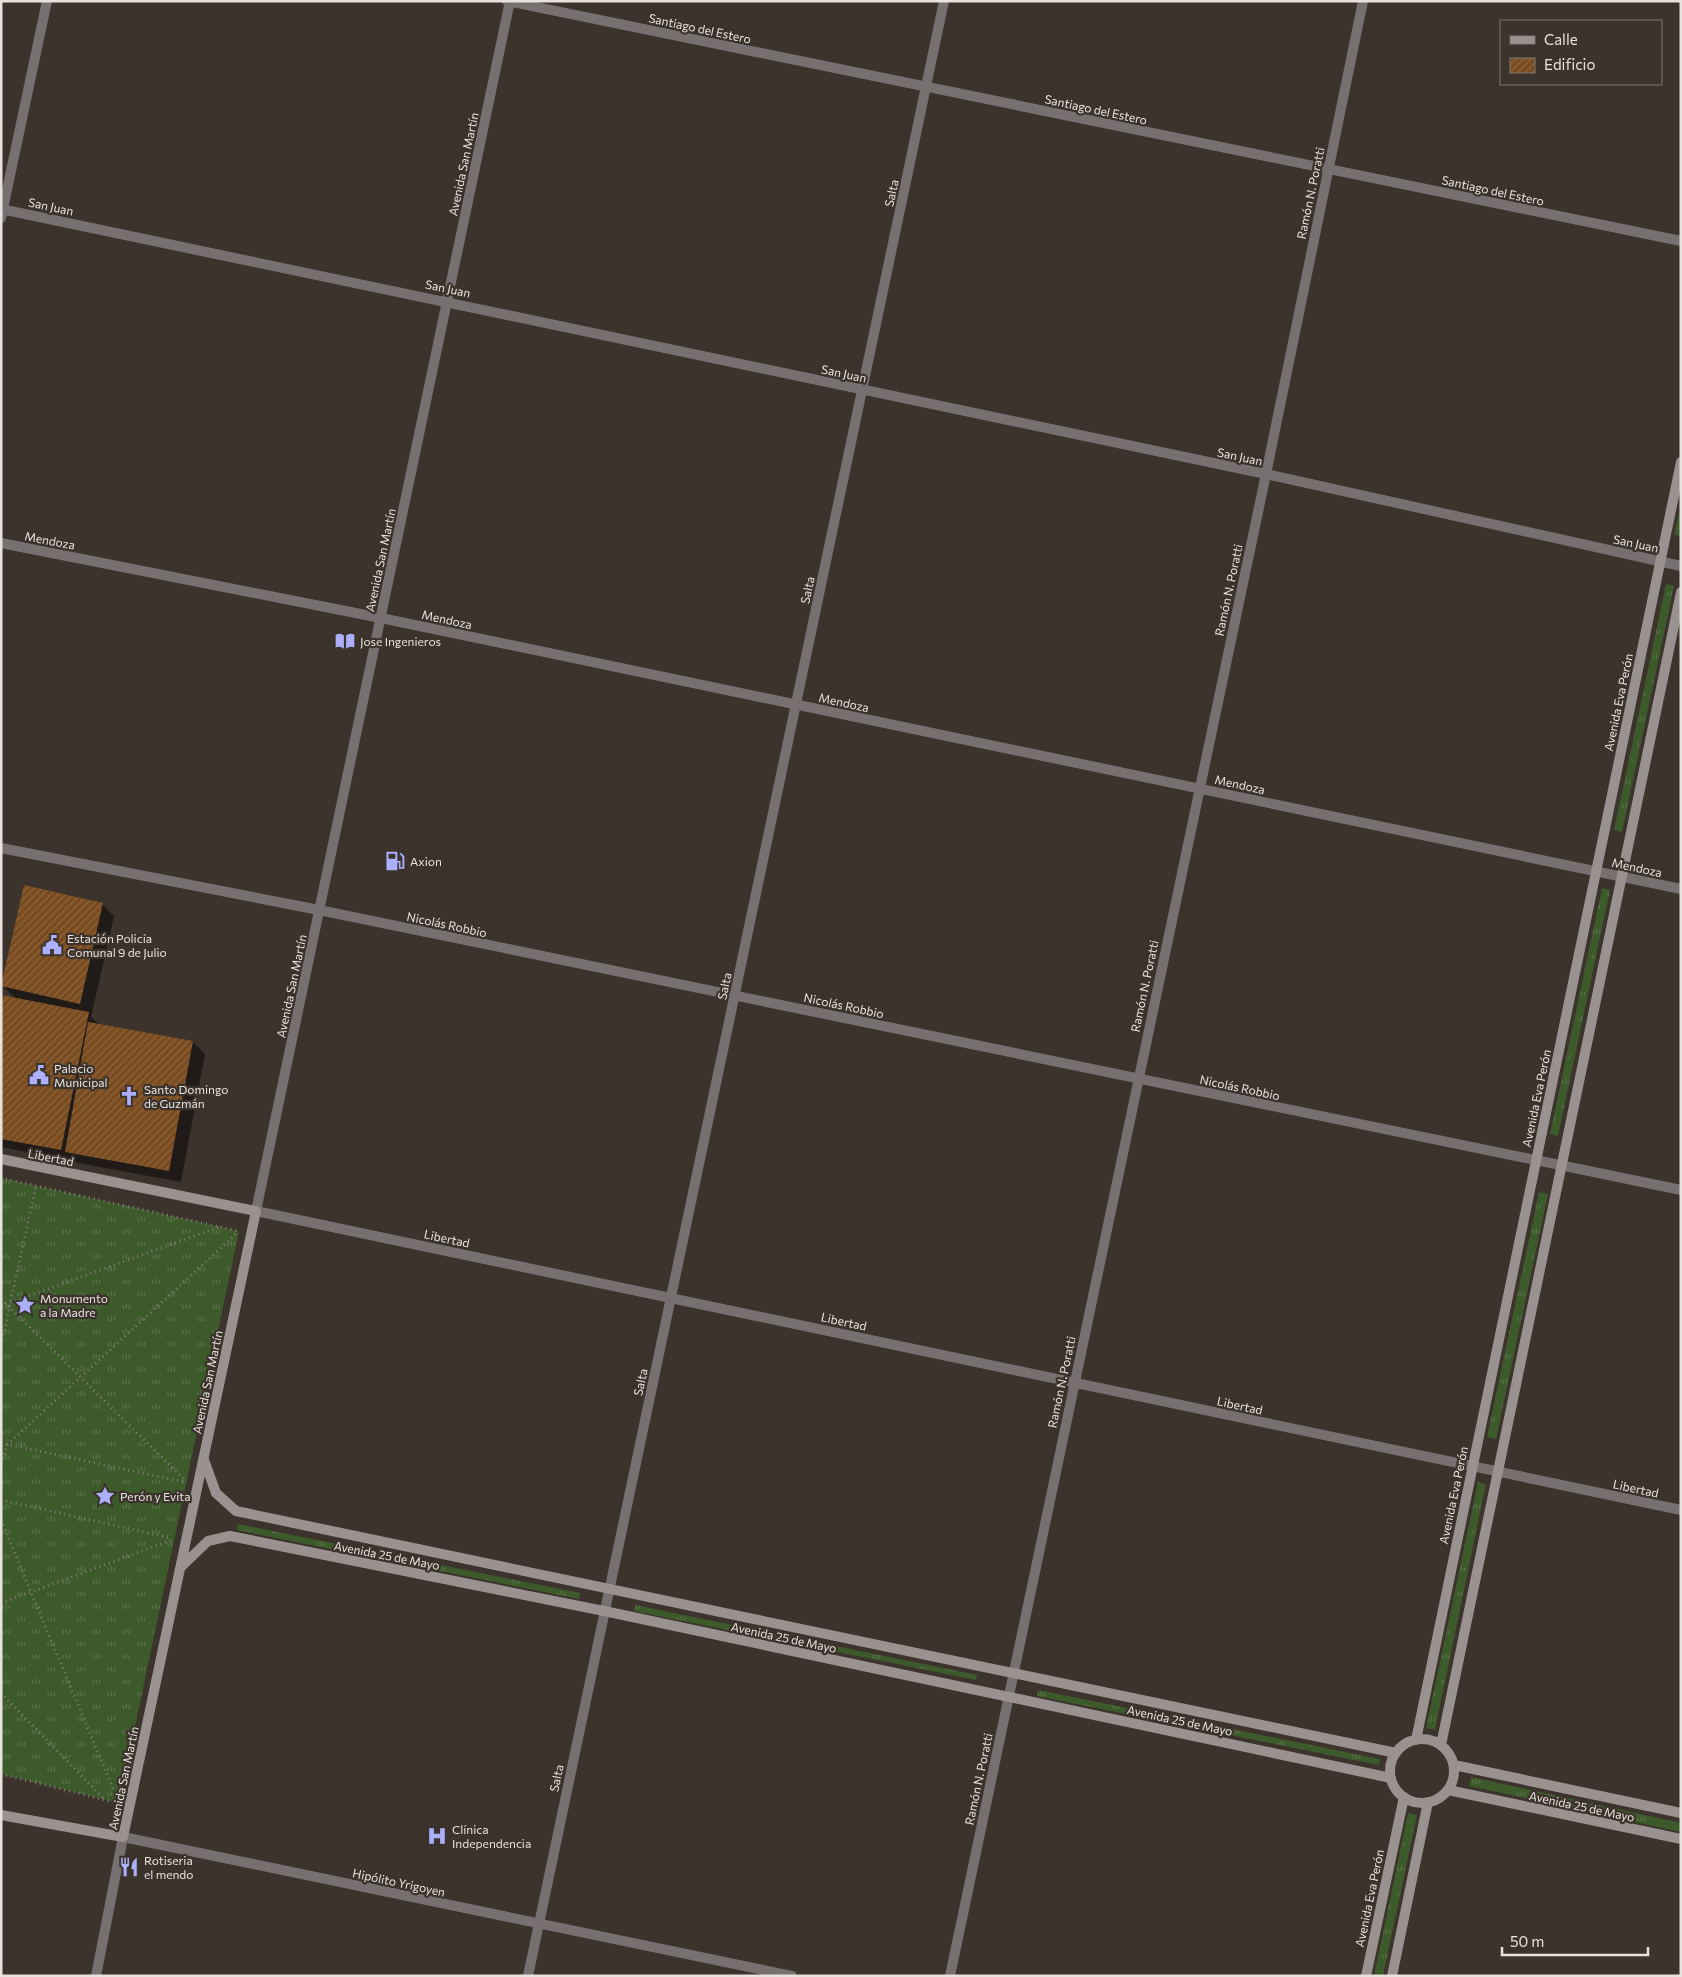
<svg xmlns="http://www.w3.org/2000/svg" width="1682" height="1977" font-family="Commissioner,sans-serif">
<style>
.grass{fill:url(#grass-tufts)}
.shadow{fill:#0007}
.building{fill:url(#building-hatch)}
.lines{fill:none;stroke-linecap:round;stroke-linejoin:round}
.path{stroke:#857d78;stroke-width:3;stroke-dasharray:1 4;stroke-linecap:butt}
.minor{stroke:#767071;stroke-width:10}
.tertiary{stroke:#767071;stroke-width:10}
.secondary{stroke:#9a9191;stroke-width:10}
.labels{text-anchor:middle;dominant-baseline:central;stroke-width:4.5;stroke-linejoin:round;paint-order:stroke}
.street-label{font-size:12px;fill:#e8e3de;stroke:#3c332d}
.poi-label{font-size:12px;fill:#e8e3de;stroke:#3c332d;text-anchor:start}
</style>
<defs>
<pattern id="grass-tufts" width="24" height="20" patternUnits="userSpaceOnUse" patternTransform="scale(1.25)"><rect width="24" height="20" fill="#3d5a2b"/><path d="M3 7l-1-3M5 7V3M7 7l1-3M15 17l-1-3M17 17v-4M19 17l1-3" fill="none" stroke="#597249"/></pattern>
<pattern id="building-hatch" width="6" height="6" patternUnits="userSpaceOnUse" patternTransform="scale(1.25)"><rect width="6" height="6" fill="#794b1f"/><path d="M-1 1l2-2M0 6l6-6M5 7l2-2" fill="none" stroke="#8c653f"/></pattern>
</defs>
<rect width="100%" height="100%" fill="#3c332d"/>
<path class="grass" d="M1681,505V536L1674,535Z
M1666,584L1674,586L1622,832L1614,830Z
M1602,888L1610,890L1558,1136L1550,1134Z
M1,1178L239,1231L119,1803L1,1774Z
M1539,1192L1548,1194L1496,1439L1487,1437Z
M1478,1482L1486,1484L1435,1730L1426,1728Z
M238,1524L580,1593L579,1599L237,1530Z
M635,1605L977,1675L976,1680L634,1611Z
M1038,1690L1380,1759L1379,1765L1037,1696Z
M1471,1777L1681,1823V1832L1469,1786Z
M1408,1813L1417,1815L1383,1976H1374Z"/>
<path class="shadow" d="M102,904L114,916L91,1017L100,1025L193,1042L205,1054L181,1182L78,1163L73,1159L72,1161L1,1147V996L16,999L3,986Z"/>
<path class="building" d="M24,885L103,903L80,1004L1,986Z
M1,995L89,1012L61,1150L1,1139Z
M88,1022L193,1041L169,1171L65,1152Z"/>
<g class="lines">
<path class="path" d="M1,1178L238,1231
M1,1299L185,1480
M1,1306L219,1227
M1,1345L36,1186
M1,1443L184,1482
M1,1464L7,1445L236,1234
M1,1500L171,1538
M1,1520L116,1796
M1,1603L172,1540
M1,1693L105,1800
M1,1774L117,1803"/>
<path class="minor" d="M507,1L1681,241
M1,209L1266,474L1681,566
M1,543L381,618L1681,889
M1,848L319,910L1681,1190
M256,1211L1681,1510
M123,1837L792,1976
M528,1976L944,1
M950,1976L1266,474L1363,1"/>
<path class="tertiary" d="M1,218L47,1
M256,1211L510,1
M96,1976L123,1837"/>
<path class="secondary" d="M1,1159L256,1211L123,1837L1,1815
M204,1460L216,1493L236,1511L1396,1753
M181,1567L208,1541L230,1536L604,1611L1391,1778
M1390 1771a32 32 0 1 1 64 0a32 32 0 1 1-64 0Z
M1416,1740L1681,462
M1441,1745L1681,592
M1454,1765L1681,1813
M1448,1790L1681,1839
M1366,1976L1404,1797
M1392,1976L1428,1802"/>
</g>
<defs>
<symbol id="library-bare" viewBox="-9 -9 18 18"><path d="M-6-4Q-3-5.5-.7-3.5V5Q-3 3-6 4ZM6-4Q3-5.5 .7-3.5V5Q3 3 6 4Z" fill="#acaffb" stroke="#3c332d" stroke-width="2.5" paint-order="stroke"/></symbol>
<symbol id="fuel-bare" viewBox="-9 -9 18 18"><path d="M-5.5-6h7V0h2V4h1.3V-2.5L3-4.5l.8-.8L6-3V5H2.5V1h-1V6h-7ZM-4.2-4.7v3.2H.2V-4.7Z" fill="#acaffb" stroke="#3c332d" stroke-width="2.5" paint-order="stroke"/></symbol>
<symbol id="civic-bare" viewBox="-9 -9 18 18"><path d="M-.6-6.5H3V-4.5H.6V-3L4-1V1h2V6H-6V1h2V-1L-.6-3ZM-1.2 2.5V6h2.4V2.5Z" fill="#acaffb" stroke="#3c332d" stroke-width="2.5" paint-order="stroke"/></symbol>
<symbol id="church-bare" viewBox="-9 -9 18 18"><path d="M-1.2-6h2.4v3.5h3.3v2.4h-3.3V6h-2.4V-.1h-3.3v-2.4h3.3Z" fill="#acaffb" stroke="#3c332d" stroke-width="2.5" paint-order="stroke"/></symbol>
<symbol id="sight-bare" viewBox="-9 -9 18 18"><path d="M0-6L1.8-2.2L6-1.7L2.9 1.2L3.7 5.4L0 3.3L-3.7 5.4L-2.9 1.2L-6-1.7L-1.8-2.2Z" fill="#acaffb" stroke="#3c332d" stroke-width="2.5" paint-order="stroke"/></symbol>
<symbol id="hospital-bare" viewBox="-9 -9 18 18"><path d="M-5-5h3v3.5h4V-5h3V5h-3V1.5h-4V5h-3Z" fill="#acaffb" stroke="#3c332d" stroke-width="2.5" paint-order="stroke"/></symbol>
<symbol id="restaurant-bare" viewBox="-9 -9 18 18"><path d="M-5-6h1v4h1v-4h1v4h1v-4h1v5L-1.5 .5V6h-2V.5L-5-1ZM5-6V6H3V1.5H1.5Q1.5-4 5-6Z" fill="#acaffb" stroke="#3c332d" stroke-width="2.5" paint-order="stroke"/></symbol>
</defs>
<g fill-rule="evenodd">
<use href="#library-bare" x="331" y="627" width="28" height="28"/>
<use href="#fuel-bare" x="381" y="847" width="28" height="28"/>
<use href="#civic-bare" x="38" y="931" width="28" height="28"/>
<use href="#civic-bare" x="25" y="1061" width="28" height="28"/>
<use href="#church-bare" x="115" y="1082" width="28" height="28"/>
<use href="#sight-bare" x="11" y="1291" width="28" height="28"/>
<use href="#sight-bare" x="91" y="1482" width="28" height="28"/>
<use href="#hospital-bare" x="423" y="1822" width="28" height="28"/>
<use href="#restaurant-bare" x="115" y="1853" width="28" height="28"/>
</g>
<g class="labels">
<g class="street-label">
<text transform="translate(700 28) rotate(12)">Santiago del Estero</text>
<text transform="translate(1096 109) rotate(12)">Santiago del Estero</text>
<text transform="translate(463 164) rotate(-78)">Avenida San Martín</text>
<text transform="translate(1493 190) rotate(12)">Santiago del Estero</text>
<text transform="translate(891 193) rotate(-78)">Salta</text>
<text transform="translate(1310 193) rotate(-78)">Ramón N. Poratti</text>
<text transform="translate(51 206) rotate(12)">San Juan</text>
<text transform="translate(448 288) rotate(12)">San Juan</text>
<text transform="translate(844 373) rotate(12)">San Juan</text>
<text transform="translate(1240 456) rotate(12)">San Juan</text>
<text transform="translate(50 540) rotate(11)">Mendoza</text>
<text transform="translate(1636 543) rotate(12)">San Juan</text>
<text transform="translate(380 560) rotate(-78)">Avenida San Martín</text>
<text transform="translate(807 590) rotate(-78)">Salta</text>
<text transform="translate(1228 590) rotate(-78)">Ramón N. Poratti</text>
<text transform="translate(447 619) rotate(12)">Mendoza</text>
<text transform="translate(844 702) rotate(12)">Mendoza</text>
<text transform="translate(1618 702) rotate(-78)">Avenida Eva Perón</text>
<text transform="translate(1240 784) rotate(12)">Mendoza</text>
<text transform="translate(1637 867) rotate(12)">Mendoza</text>
<text transform="translate(447 924) rotate(12)">Nicolás Robbio</text>
<text transform="translate(291 986) rotate(-78)">Avenida San Martín</text>
<text transform="translate(724 986) rotate(-78)">Salta</text>
<text transform="translate(1144 986) rotate(-78)">Ramón N. Poratti</text>
<text transform="translate(844 1005) rotate(12)">Nicolás Robbio</text>
<text transform="translate(1240 1087) rotate(12)">Nicolás Robbio</text>
<text transform="translate(1536 1098) rotate(-78)">Avenida Eva Perón</text>
<text transform="translate(51 1157) rotate(11)">Libertad</text>
<text transform="translate(447 1238) rotate(12)">Libertad</text>
<text transform="translate(844 1321) rotate(12)">Libertad</text>
<text transform="translate(207 1382) rotate(-78)">Avenida San Martín</text>
<text transform="translate(640 1382) rotate(-78)">Salta</text>
<text transform="translate(1061 1382) rotate(-78)">Ramón N. Poratti</text>
<text transform="translate(1240 1405) rotate(12)">Libertad</text>
<text transform="translate(1636 1488) rotate(12)">Libertad</text>
<text transform="translate(1453 1495) rotate(-78)">Avenida Eva Perón</text>
<text transform="translate(387 1555) rotate(11)">Avenida 25 de Mayo</text>
<text transform="translate(784 1637) rotate(12)">Avenida 25 de Mayo</text>
<text transform="translate(1180 1720) rotate(12)">Avenida 25 de Mayo</text>
<text transform="translate(123 1778) rotate(-78)">Avenida San Martín</text>
<text transform="translate(556 1778) rotate(-78)">Salta</text>
<text transform="translate(978 1779) rotate(-78)">Ramón N. Poratti</text>
<text transform="translate(1582 1806) rotate(12)">Avenida 25 de Mayo</text>
<text transform="translate(399 1882) rotate(12)">Hipólito Yrigoyen</text>
<text transform="translate(1369 1898) rotate(-78)">Avenida Eva Perón</text>
</g>
<g class="poi-label">
<text x="360" y="641">Jose Ingenieros</text>
<text x="410" y="861">Axion</text>
<text x="67" y="938">Estación Policía<tspan x="67" dy="14">Comunal 9 de Julio</tspan></text>
<text x="54" y="1068">Palacio<tspan x="54" dy="14">Municipal</tspan></text>
<text x="144" y="1089">Santo Domingo<tspan x="144" dy="14">de Guzmán</tspan></text>
<text x="40" y="1298">Monumento<tspan x="40" dy="14">a la Madre</tspan></text>
<text x="120" y="1496">Perón y Evita</text>
<text x="452" y="1829">Clínica<tspan x="452" dy="14">Independencia</tspan></text>
<text x="144" y="1860">Rotiseria<tspan x="144" dy="14">el mendo</tspan></text>
</g>
</g>
<rect width="1682" height="1977" fill="none" stroke="#e8e3de" stroke-width="5"/>
<rect x="1500" y="20" width="162" height="65" fill="#3c332d" stroke="#817974"/>
<rect x="1510" y="36" width="25" height="8" fill="#9a9191" stroke="#817974"/>
<text x="1544" y="45" font-size="15" fill="#e8e3de">Calle</text>
<rect x="1510" y="58" width="25" height="15" fill="url(#building-hatch)" stroke="#817974"/>
<text x="1544" y="70" font-size="15" fill="#e8e3de">Edificio</text>
<path d="M1502 1947v8h146v-8" fill="none" stroke="#e8e3de" stroke-width="2.5"/>
<text x="1510" y="1947" font-size="15" fill="#e8e3de" stroke="#3c332d" stroke-width="4" paint-order="stroke">50 m</text>
</svg>
